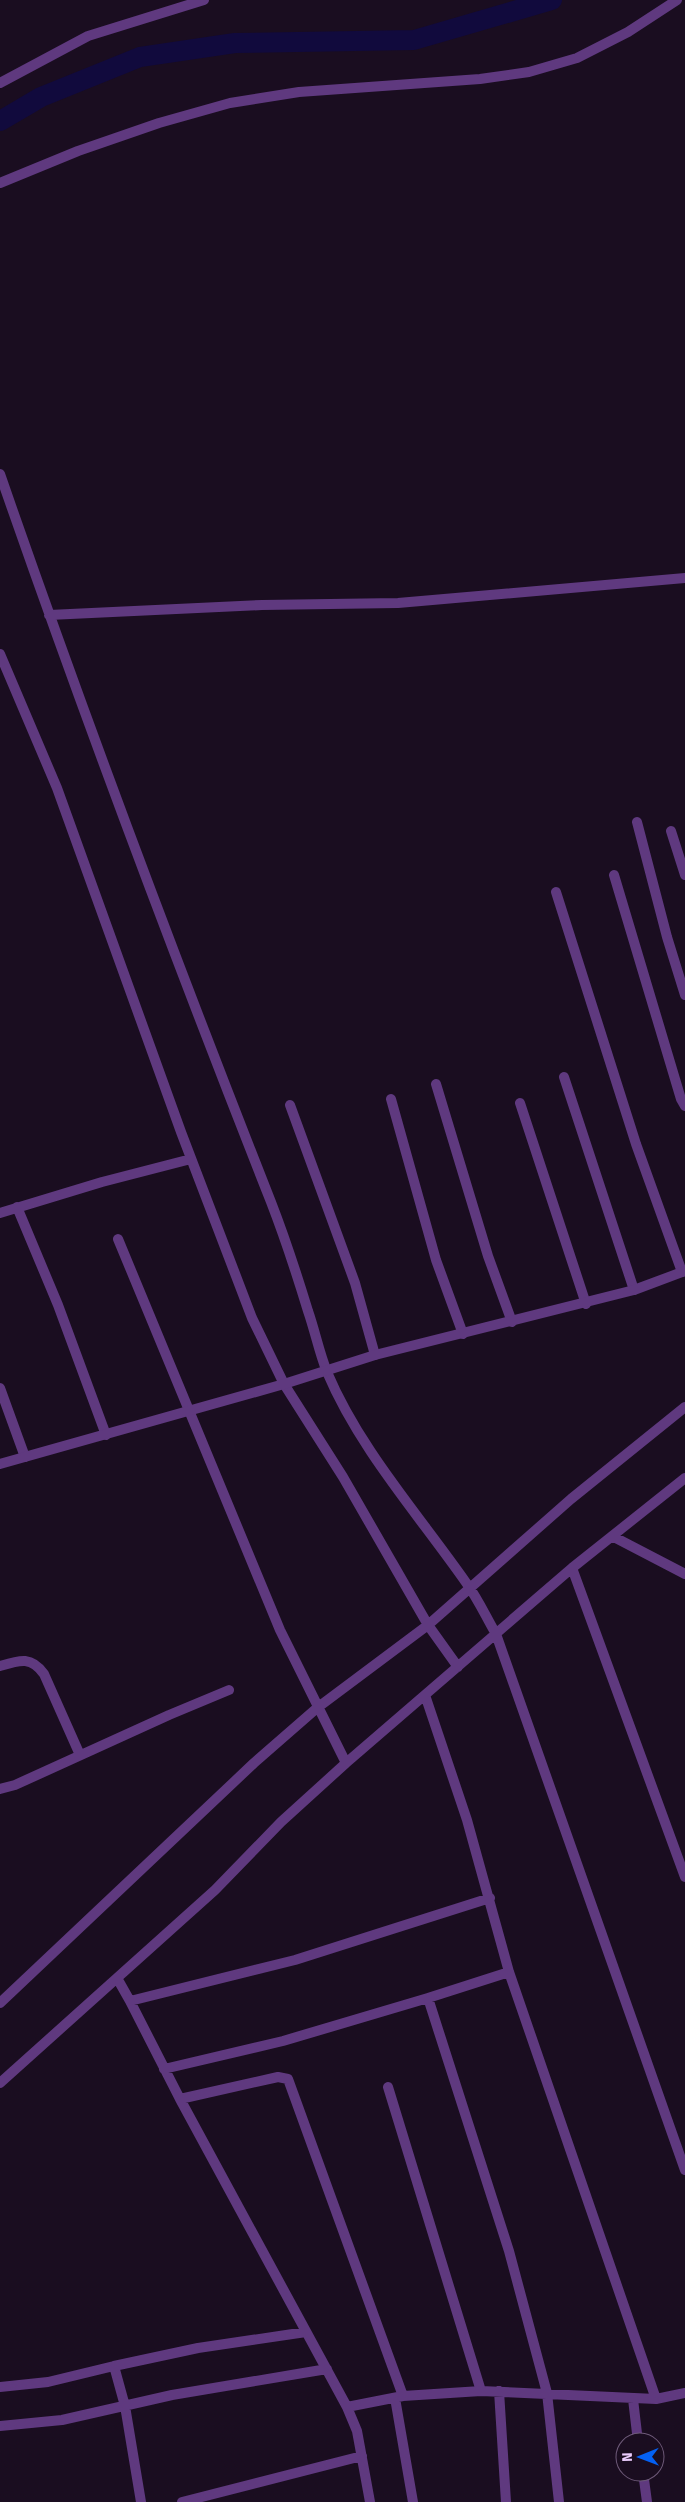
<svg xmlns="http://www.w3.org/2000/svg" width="685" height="2502" font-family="'Fira Sans',sans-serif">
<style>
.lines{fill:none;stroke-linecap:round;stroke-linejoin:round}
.canal{stroke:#110a3d;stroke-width:20}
.minor{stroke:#5f397f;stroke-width:10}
.tertiary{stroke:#5f397f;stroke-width:10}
</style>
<rect width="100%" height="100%" fill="#1a0d20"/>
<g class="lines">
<path class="canal" d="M0,121L41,97L140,57L235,43L414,40L552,0"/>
<path class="minor" d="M0,83L88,36L204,0
M0,183L78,151L159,123L230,103L299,92L480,79L529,72L577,58L628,32L677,0
M0,474C85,719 176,961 271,1202C285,1238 297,1275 308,1311C315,1331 319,1352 327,1372C360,1450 419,1515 467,1584C478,1599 486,1617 496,1634L685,2170
M49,615L262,605L398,603L685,578
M0,654L57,788L181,1132L252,1318L284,1384L343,1477L428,1625L458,1667
M637,822L667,937L685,995
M671,831L685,875
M614,875L681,1099L685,1106
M556,892L636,1144L682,1272
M564,1077L634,1290
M436,1084L488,1256L512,1322
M391,1099L436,1260L463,1334
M520,1103L586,1304
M290,1105L355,1283L375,1355
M17,1207L58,1305L106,1435
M0,1213L102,1182L191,1159
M118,1239L280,1630L346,1763
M0,1388L25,1457
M612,1536L685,1574
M572,1568L685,1877
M0,1666C20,1660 31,1656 44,1674L80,1755
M425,1695L467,1820L509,1972L656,2399L685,2393
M0,1789L15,1785L169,1715L229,1690
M509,1972L428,1998L509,2251L547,2393L559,2502
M117,1978L130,2001L295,1960L490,1898
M130,2001L180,2099L347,2407L357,2431L370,2502
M0,2003L254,1763L317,1708L428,1625L571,1499L685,1407
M164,2069L283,2041L428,1998
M0,2083L215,1890L281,1822L346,1763L572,1568L685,1478
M388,2087L481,2391
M180,2099L278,2077L288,2079L403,2396
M114,2366L198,2348L306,2332
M0,2387L48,2382L114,2366L125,2406L141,2502
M499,2391L506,2502
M395,2398L413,2502
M633,2399L638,2442
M347,2407L403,2396L481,2391L656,2399
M0,2426L62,2420L172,2395L327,2369
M643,2472L647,2502
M182,2502L362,2456"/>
<path class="tertiary" d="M0,1464L284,1384L375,1355L634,1290L685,1271"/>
</g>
<g transform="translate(640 2457) rotate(269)"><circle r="24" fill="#1a0d20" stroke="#6e5a79"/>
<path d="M0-4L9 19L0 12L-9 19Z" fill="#0461f4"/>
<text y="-8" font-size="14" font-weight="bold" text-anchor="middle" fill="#eccdfe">N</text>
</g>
</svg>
